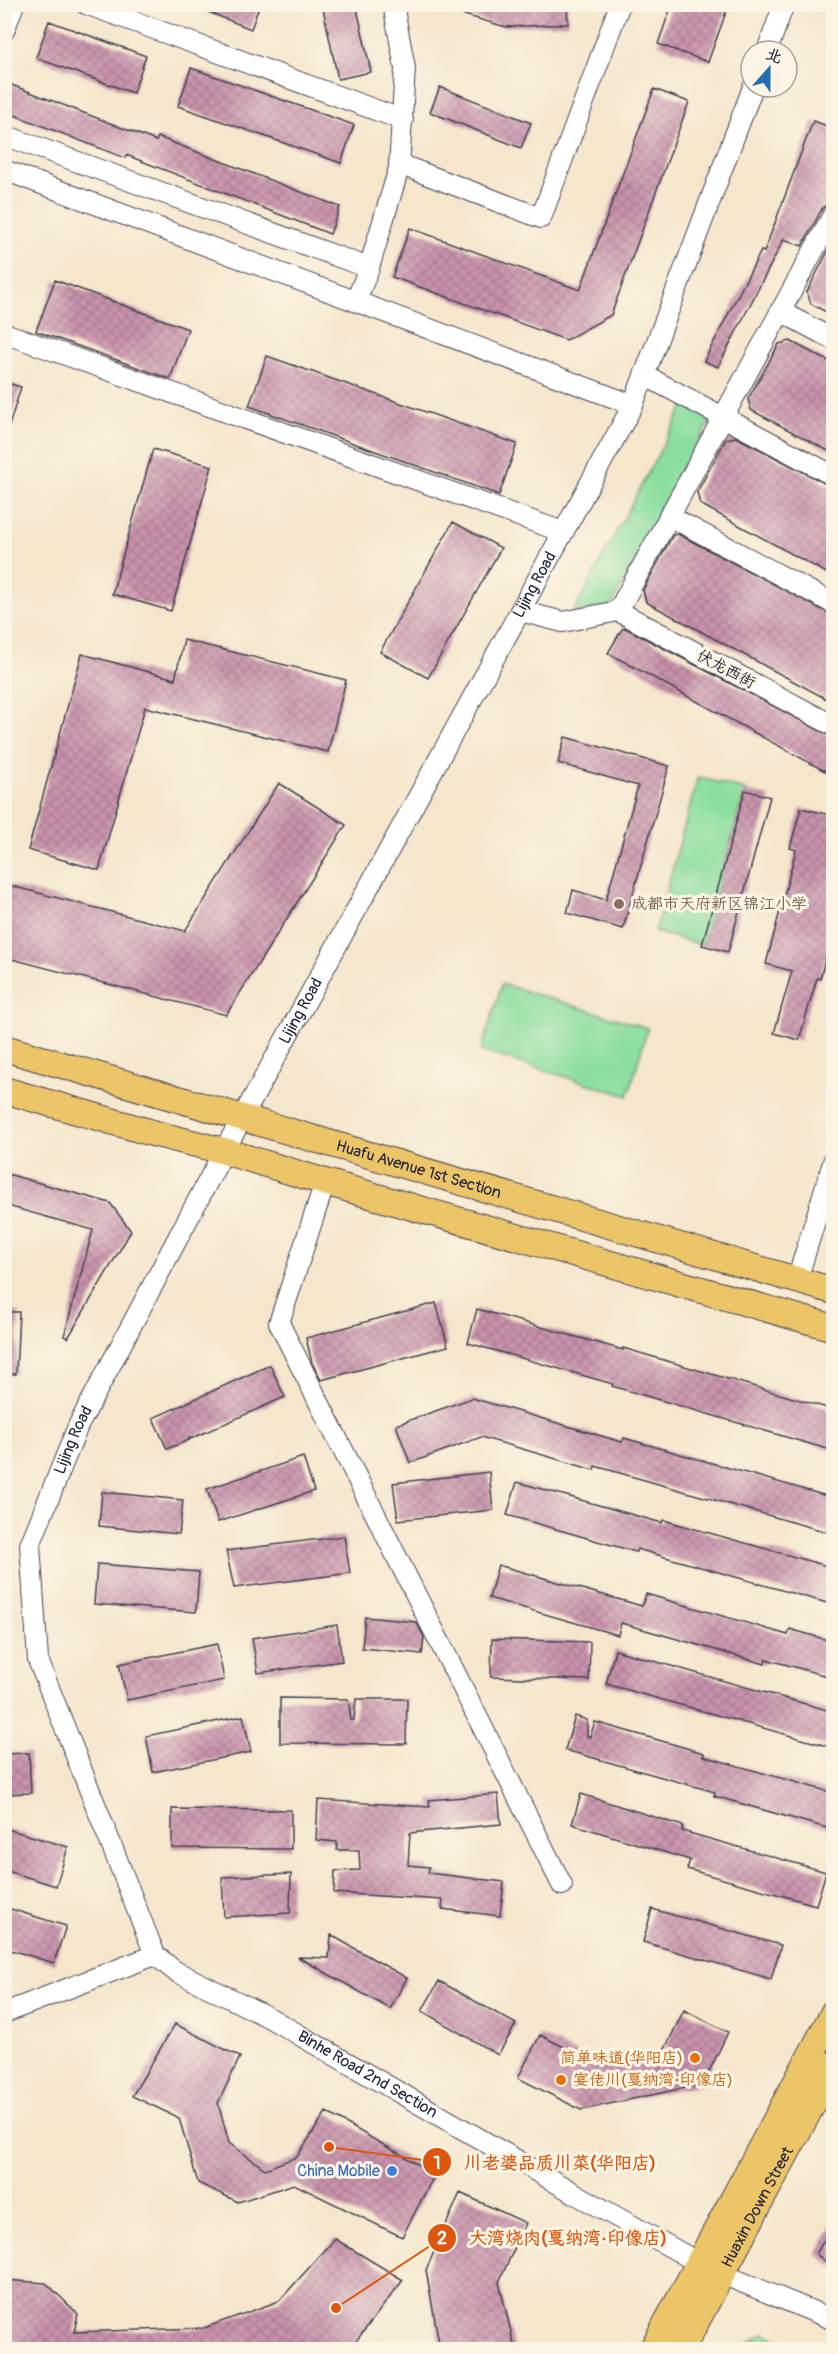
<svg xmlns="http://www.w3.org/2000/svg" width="838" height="2354" font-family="Pangolin,'LXGW WenKai TC',sans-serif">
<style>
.green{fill:#8cde9f;stroke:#57806d;stroke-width:1.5}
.park{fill:url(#park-crowns);stroke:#57806d;stroke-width:1.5}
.building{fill:url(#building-cross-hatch)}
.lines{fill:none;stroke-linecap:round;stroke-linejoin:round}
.minor-casing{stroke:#423f51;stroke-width:22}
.major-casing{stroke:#423f51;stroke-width:28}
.minor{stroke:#fff;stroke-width:20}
.major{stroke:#edc569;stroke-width:26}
.education-dot{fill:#8d6e63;stroke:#fcf5e5;stroke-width:2}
.food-dot{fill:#e8710a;stroke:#fcf5e5;stroke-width:2}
.shop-dot{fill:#3f7fe0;stroke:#fcf5e5;stroke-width:2}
.labels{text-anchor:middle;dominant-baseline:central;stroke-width:6;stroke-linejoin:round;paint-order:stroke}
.street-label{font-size:16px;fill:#22223b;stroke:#fcf5e5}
.education-label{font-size:16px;fill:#785e54;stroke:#fcf5e5;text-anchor:start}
.food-label{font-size:16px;fill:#c56008;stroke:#fcf5e5;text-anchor:end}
.shop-label{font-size:16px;fill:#366cbe;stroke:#fcf5e5;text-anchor:end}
.leader{fill:none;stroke:#de560e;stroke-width:2}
.callout-dot{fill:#de560e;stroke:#fcf5e5;stroke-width:2}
.mark-label{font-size:18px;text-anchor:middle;font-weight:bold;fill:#fff}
.callout-label{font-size:18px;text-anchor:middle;font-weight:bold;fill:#de560e;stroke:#fcf5e5;stroke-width:6;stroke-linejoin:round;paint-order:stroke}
</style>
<defs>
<pattern id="park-crowns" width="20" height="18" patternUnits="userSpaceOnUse" patternTransform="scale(1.5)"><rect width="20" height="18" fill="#8cde9f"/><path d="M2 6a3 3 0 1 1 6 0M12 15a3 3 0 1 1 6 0" fill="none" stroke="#78be8a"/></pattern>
<pattern id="building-cross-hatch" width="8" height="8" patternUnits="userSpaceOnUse" patternTransform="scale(1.5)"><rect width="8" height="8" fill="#ca93ad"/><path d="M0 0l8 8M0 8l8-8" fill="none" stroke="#a4788e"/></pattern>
</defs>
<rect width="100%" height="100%" fill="#fcf5e5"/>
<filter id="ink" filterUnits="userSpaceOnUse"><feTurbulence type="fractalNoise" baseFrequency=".0167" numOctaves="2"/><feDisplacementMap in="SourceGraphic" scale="12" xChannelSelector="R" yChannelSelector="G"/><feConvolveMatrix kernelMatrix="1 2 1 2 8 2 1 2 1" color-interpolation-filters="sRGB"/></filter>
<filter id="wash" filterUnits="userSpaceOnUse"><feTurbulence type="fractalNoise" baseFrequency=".008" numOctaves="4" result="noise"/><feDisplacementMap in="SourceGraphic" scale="24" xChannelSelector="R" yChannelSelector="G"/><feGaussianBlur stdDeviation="1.35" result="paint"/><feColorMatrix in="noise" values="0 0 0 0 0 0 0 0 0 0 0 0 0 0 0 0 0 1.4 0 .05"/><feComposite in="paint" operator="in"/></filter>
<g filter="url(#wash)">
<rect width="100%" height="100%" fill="#f5e6cc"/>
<path class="green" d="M685,404L712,418L611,606L573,613Z
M698,777L745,790L702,945L655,932Z
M502,984L648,1028L628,1096L481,1051Z"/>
<path class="park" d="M765,2333L793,2349H740Z"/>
<g id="blocks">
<path class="building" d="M188,4H260L251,29Z
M322,4H356L371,72L338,79Z
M441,4H567L568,24L506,27L440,8Z
M672,4H729L708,62L658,44Z
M49,21L146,56L133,93L36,58Z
M191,68L354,125L341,163L178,106Z
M4,82L156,141L158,137L340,207L330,234L126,155L125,158L4,111Z
M440,87L531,123L521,148L430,112Z
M654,89L689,102L611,315L566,340L392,277L410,228L580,290Z
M813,121L834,128V201L823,207L802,246L784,239L718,367L704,361L761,251L764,252Z
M834,239V316L811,304L807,292Z
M55,280L188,329L170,379L36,331Z
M790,341L834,364V454L751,410L748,399L779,344Z
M267,356L517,444L499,495L249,406Z
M4,382L21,387L8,429H4Z
M736,437L834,488V577L700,504L697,492L726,439Z
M153,449L212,466L171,611L112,594Z
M453,522L501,548L428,678L380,652Z
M678,534L834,616V703L646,602L643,590L673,535Z
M625,628L834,738V776L608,653L622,629Z
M184,640L346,680L328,752L145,707L99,870L28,850L82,654L175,679Z
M565,737L669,766L623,929L567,913L573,890L606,900L638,786L558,763Z
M279,783L346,825L226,1015L4,957V884L185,931Z
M745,790L770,797L728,952L702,945Z
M801,808L834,816V926L820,979L817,978L799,1040L774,1033L792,971L766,964L796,850L790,848Z
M4,1173L110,1203L131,1231L68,1338L64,1336L93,1230L4,1205Z
M436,1303L448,1346L321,1380L312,1363L306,1338Z
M477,1309L623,1350V1348L834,1410V1451L612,1386L613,1384L468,1343Z
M4,1312H19L16,1374H4Z
M270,1365L285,1397L190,1439L189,1437V1440L167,1449L153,1418Z
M472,1398L622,1442L624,1438L834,1498V1534L595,1466L594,1470L481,1437L410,1463L396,1425Z
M303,1457L314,1491L218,1522L207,1489Z
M489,1472L493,1510L398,1520L393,1483Z
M517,1482L662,1523L663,1520L834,1568V1605L637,1549L636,1552L507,1515Z
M102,1492L183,1500L179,1534L99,1526Z
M344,1536L350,1573L234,1588L226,1551Z
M97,1564L199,1572L196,1612L94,1604Z
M498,1565L642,1606L646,1594L788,1635L790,1629L834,1642V1678L766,1659L765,1664L621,1623L618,1635L489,1598Z
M365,1617L416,1622L424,1637L422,1654L362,1648Z
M337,1625L342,1661L258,1673L252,1638Z
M492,1639L590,1642L589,1680L491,1677Z
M217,1644L224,1680L127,1700L119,1664Z
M615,1650L834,1712V1748L606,1684Z
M280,1698L348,1699L351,1720H354L356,1699H407L406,1744L280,1743Z
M243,1716L251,1752L153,1772L146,1736Z
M575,1716L587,1720V1736L590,1737L595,1722L704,1753L703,1756L834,1793V1830L714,1796L715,1792L565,1750Z
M29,1753L31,1793L4,1794V1754Z
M498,1794L501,1824L410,1833L408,1865L429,1867L428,1873L504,1882L500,1916L442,1909L443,1900L334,1893L335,1871L360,1870L359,1850H337V1842L316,1840L318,1800L430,1807L429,1800Z
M581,1794L683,1826L682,1831L826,1872L816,1905L687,1869L690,1860L572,1824Z
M172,1809L291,1810V1849L172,1848Z
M4,1828L68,1847L56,1886L4,1870Z
M291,1874L290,1913L224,1917L222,1877Z
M4,1907L66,1926L54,1963L4,1948Z
M652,1909L781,1945L771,1979L643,1942Z
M331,1935L407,1978L390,2009L298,1957L329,1958Z
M439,1981L516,2024L498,2055L422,2011Z
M684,2010L728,2032L703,2084L581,2110L518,2078L540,2035L600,2065L660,2059Z
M175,2024L240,2057L218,2103L229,2143L265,2169L297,2157L326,2112L435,2174L402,2237L294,2184L238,2202L198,2183L179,2118L132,2096Z
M460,2193L526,2223L499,2282L515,2349H440L426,2270Z
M834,2223V2268L816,2254Z
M335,2239L403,2280L350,2349H4V2280L46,2283L78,2314L74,2332L204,2328L279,2301Z"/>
</g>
</g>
<g filter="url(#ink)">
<use href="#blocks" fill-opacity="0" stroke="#423f51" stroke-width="1.5"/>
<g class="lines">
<defs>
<g id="minor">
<path d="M86,4L403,120"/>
<path d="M4,31L14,4"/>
<path d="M767,51L784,4"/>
<path d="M4,135L369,268"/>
<path d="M399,164L541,218L620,4"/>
<path d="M4,170L633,405"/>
<path d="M356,301L369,268L399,168L405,68L393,4"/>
<path d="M780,311L834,340"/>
<path d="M4,333L563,532"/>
<path d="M644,375L834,476"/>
<path d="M669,516L834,604"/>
<path d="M520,611L563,622L618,611L834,213"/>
<path d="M618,611L834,726"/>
<path d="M325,1182L279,1323L562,1885"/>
<path d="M797,1280L834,1159"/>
<path id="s1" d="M155,1955L38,1660L30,1545L78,1426L224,1151L633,405L753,87"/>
<path id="s2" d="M4,2013L155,1955L175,1971L268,2017L581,2197L699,2263L722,2274L834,2320"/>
</g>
<g id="major">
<path id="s3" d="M4,1048L834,1291"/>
<path d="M4,1090L156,1134L224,1151L325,1182L834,1328"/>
<path d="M652,2350L834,2012"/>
<path id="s4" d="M681,2350L834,2064"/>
</g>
</defs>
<use href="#minor" class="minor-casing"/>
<use href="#major" class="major-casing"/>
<use href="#minor" class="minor"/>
<use href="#major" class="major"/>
</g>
</g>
<circle class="education-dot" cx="619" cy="904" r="6"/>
<g class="food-dot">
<circle cx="695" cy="2058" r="6"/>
<circle cx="561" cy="2080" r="6"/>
</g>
<circle class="shop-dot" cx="392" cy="2171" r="6"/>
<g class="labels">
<g class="street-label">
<text stroke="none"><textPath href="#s1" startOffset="1518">Lijing Road</textPath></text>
<text transform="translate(726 669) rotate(28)">伏龙西街</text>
<text stroke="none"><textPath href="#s1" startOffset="1032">Lijing Road</textPath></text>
<text stroke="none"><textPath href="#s3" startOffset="432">Huafu Avenue 1st Section</textPath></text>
<text stroke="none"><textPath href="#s1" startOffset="546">Lijing Road</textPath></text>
<text stroke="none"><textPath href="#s2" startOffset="406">Binhe Road 2nd Section</textPath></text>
<text stroke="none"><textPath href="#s4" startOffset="162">Huaxin Down Street</textPath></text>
</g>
<g class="education-label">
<text x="631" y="904">成都市天府新区锦江小学</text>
</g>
<g class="food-label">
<text x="683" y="2058">简单味道(华阳店)</text>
<text x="573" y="2080" text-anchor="start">宴佬川(戛纳湾·印像店)</text>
</g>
<g class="shop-label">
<text x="380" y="2171">China Mobile</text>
</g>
</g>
<path class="leader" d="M329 2147L437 2162M336 2308L442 2238"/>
<g class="callout-dot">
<circle cx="329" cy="2147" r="6"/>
<circle cx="336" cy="2308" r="6"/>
<circle cx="437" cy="2162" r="15"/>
<circle cx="442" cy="2238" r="15"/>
</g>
<g class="mark-label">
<text x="437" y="2169">1</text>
<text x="442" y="2244">2</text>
</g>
<g class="callout-label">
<text x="560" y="2169">川老婆品质川菜(华阳店)</text>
<text x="568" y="2244">大湾烧肉(戛纳湾·印像店)</text>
</g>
<rect width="838" height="2354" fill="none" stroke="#fcf5e5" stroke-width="24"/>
<g transform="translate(769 69) rotate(21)"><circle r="28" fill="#fcf5e5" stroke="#a5a1a1" stroke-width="1.5"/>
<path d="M0-4.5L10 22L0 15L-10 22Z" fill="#1f6fb2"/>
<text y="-9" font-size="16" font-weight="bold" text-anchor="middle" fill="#22223b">北</text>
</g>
</svg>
